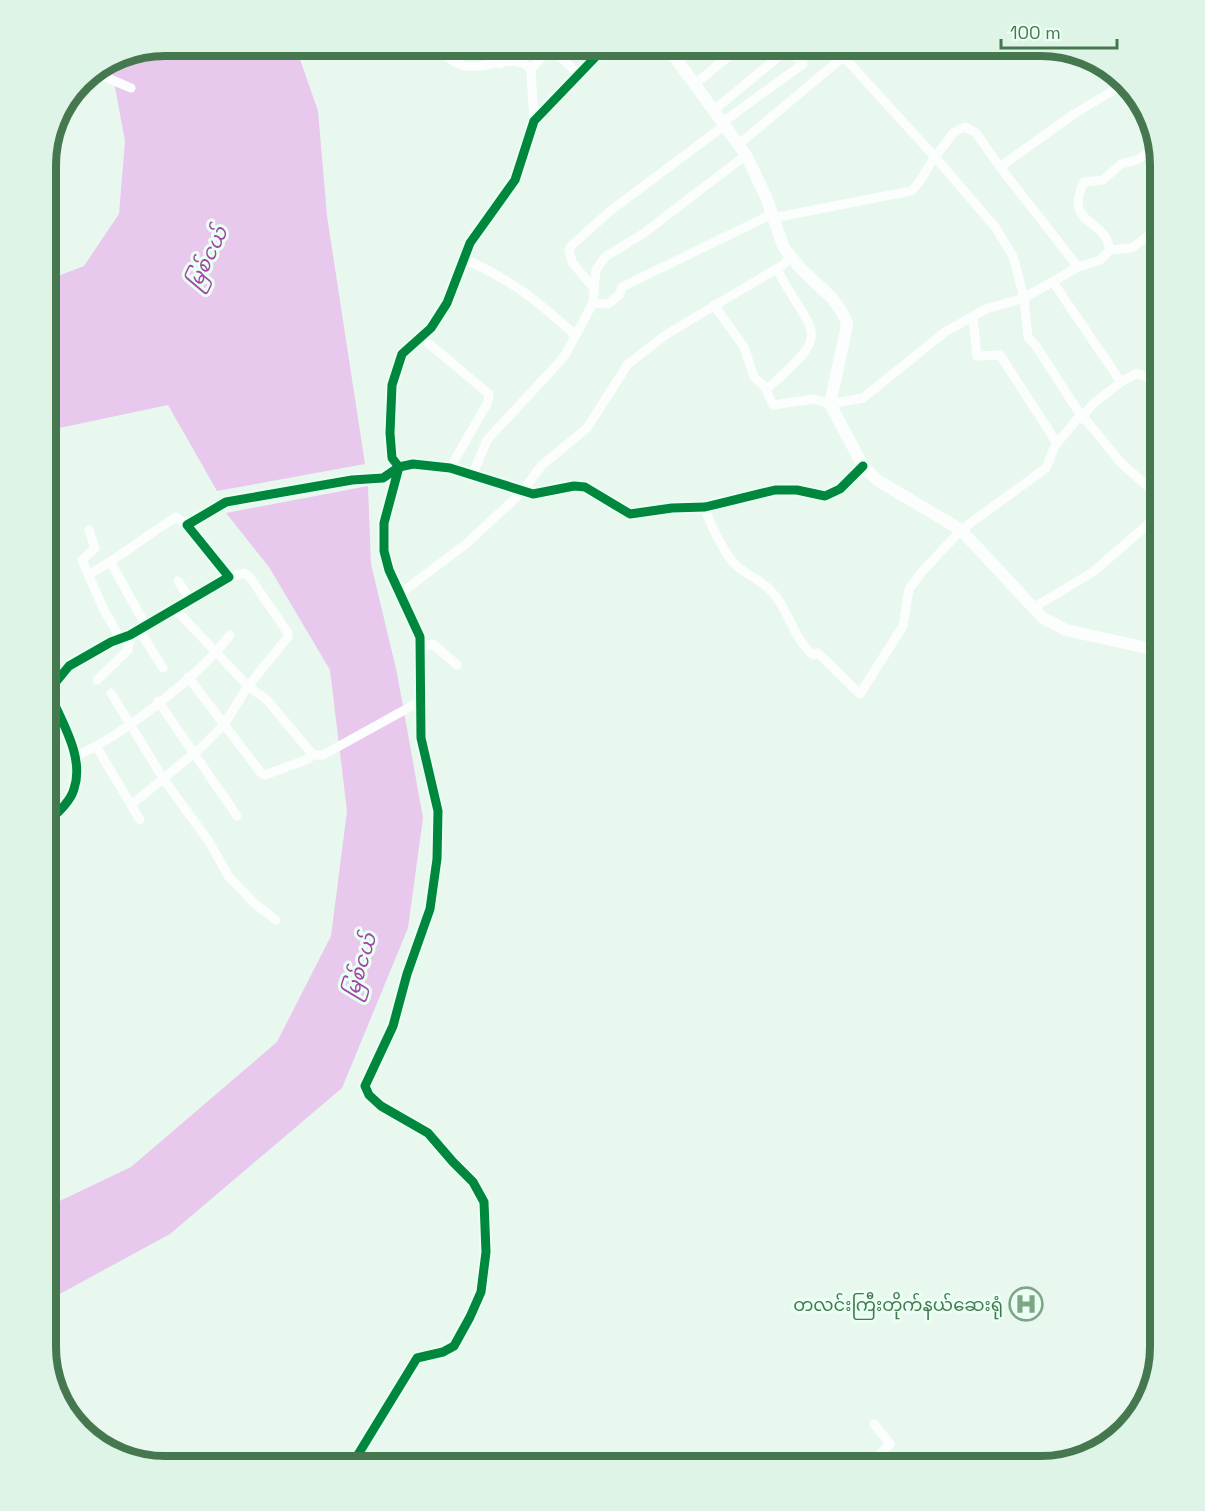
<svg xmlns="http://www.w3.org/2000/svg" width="1205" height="1511" font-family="'Space Grotesk','Noto Sans Myanmar',sans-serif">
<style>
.water{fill:#e8c8ec}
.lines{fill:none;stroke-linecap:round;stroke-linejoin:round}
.minor{stroke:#fcfefd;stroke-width:9}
.tertiary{stroke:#fcfefd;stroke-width:12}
.cycleway-casing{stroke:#eafff3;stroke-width:13}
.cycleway{stroke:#00873e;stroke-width:9}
.labels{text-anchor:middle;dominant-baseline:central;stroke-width:6;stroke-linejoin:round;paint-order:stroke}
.poi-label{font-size:18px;fill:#46784f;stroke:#eafff3;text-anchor:end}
.water-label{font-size:20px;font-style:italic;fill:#a345a4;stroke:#eafff3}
.rim{fill:none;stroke:#46784f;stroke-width:8}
</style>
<rect width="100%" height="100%" fill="#e8f8ef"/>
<path class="water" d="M165,45H295L318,111L327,216L365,464L217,491L168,405L45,431V281L84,266L119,214L125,141L110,60L119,54Z
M368,486L371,564L397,673L423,818L408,928L342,1088L170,1234L45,1302V1208L131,1167L277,1042L331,936L347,811L330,670L269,567L226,513Z"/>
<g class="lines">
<path class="minor" d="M438,45C468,90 499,48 528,66L531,72L534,121
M833,45L935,157L954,132L965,127L976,133L1000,167L1074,114L1124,84
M551,48L579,75
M501,64L512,45
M530,70L551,48L548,46
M91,71L131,88
M695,84L742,45
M714,110L789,48
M723,122L803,64L786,45
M739,144L843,57
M1000,167L1078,267
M773,218L911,191C920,185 927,167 935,157L995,227L1013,256L1024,298L1028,337L1036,346L1082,417L1094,403L1121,382
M1110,250C1105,217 1063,226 1084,182L1103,180L1121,164L1137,160L1155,148
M464,259C510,279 538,301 575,335
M1053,282L1121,382L1137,373L1160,384
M594,289L572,262L569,250L572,245L610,211L725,125
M593,303L596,270L605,257L644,233L746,155
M714,305L744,347L754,377L765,387L773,405L814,399L830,404L863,398L945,332L986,309L1024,298L1078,267L1100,260L1110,250L1132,248L1160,227
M973,317L977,356L1000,355L1057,443
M421,337L489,394L488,402L450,468
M767,389C835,328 814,340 777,269
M472,476L487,440L564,357L593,303L608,304L620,294L622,287L772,214
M705,507C707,519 726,556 735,564C745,574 759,579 769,589C789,608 792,637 813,655L818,653L860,694L903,626L909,589L921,573L961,530L1046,468L1055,446L1078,418L1086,420L1121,463L1146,485L1160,492
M89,530L95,548L82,560L103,608L120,638
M111,563L146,626
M89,574C118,559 147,535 176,517L187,525
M178,581L190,599
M401,593L466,544L522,492L541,466L587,428L628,364L667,334L783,265L791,256
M1033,608L1093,572L1160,514
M175,609L248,686L267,700L313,755H323L419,702
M139,630L163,668
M420,647L433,644L457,665
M188,677L261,773L265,775L308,759L313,755
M97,680L128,650L130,635
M111,693L163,778L209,842L229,877L254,903L276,920
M158,701L237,816
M96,746L140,820
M76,756C121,737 201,674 230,635
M131,805L204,745L225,723L248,686L288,637V633L249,576L244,573L229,577
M45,825C55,815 70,803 74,789C85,757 61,721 49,692L51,688L69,666L111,642L130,635L229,577L187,525L226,502L352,480L383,478L399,467L413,464L450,468L533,494L574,486L585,487L630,514L672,508L705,507L775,490H797L825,496L840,489L863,466
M735,1459L745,1466
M351,1466L417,1358L443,1352L454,1346L470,1317L481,1292L486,1252L484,1202L473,1182L453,1162L428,1133L381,1106L369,1095L365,1086L393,1026L407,974L430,909L437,859L438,811L421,738L420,637L389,570L384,551V523L399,467L392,458L390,433L392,385L402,354L431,328L447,303L470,243L515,180L534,121L607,45
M868,1466L890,1444L874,1424"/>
<path class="tertiary" d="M666,45L746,155L766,197L784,248L801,269L832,298L842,312L847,323L845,335L830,404L863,466L877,480L961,530L1043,618L1066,630L1160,651"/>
<defs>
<path id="cycleway" d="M45,825C55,815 70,803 74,789C85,757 61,721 49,692L51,688L69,666L111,642L130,635L229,577L187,525L226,502L352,480L383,478L399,467L413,464L450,468L533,494L574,486L585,487L630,514L672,508L705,507L775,490H797L825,496L840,489L863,466
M351,1466L417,1358L443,1352L454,1346L470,1317L481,1292L486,1252L484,1202L473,1182L453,1162L428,1133L381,1106L369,1095L365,1086L393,1026L407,974L430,909L437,859L438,811L421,738L420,637L389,570L384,551V523L399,467L392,458L390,433L392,385L402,354L431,328L447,303L470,243L515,180L534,121L607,45"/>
</defs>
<use href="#cycleway" class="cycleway-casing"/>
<use href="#cycleway" class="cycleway"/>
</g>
<defs>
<symbol id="hospital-ring" viewBox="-11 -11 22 22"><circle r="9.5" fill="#eafff3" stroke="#7fa587" stroke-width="1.5"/><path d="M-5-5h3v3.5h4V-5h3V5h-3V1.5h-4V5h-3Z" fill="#7fa587"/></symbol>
</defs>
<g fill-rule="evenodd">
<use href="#hospital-ring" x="1007" y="1285" width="38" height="38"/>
</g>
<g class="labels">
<g class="poi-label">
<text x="1003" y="1304">တလင်းကြီးတိုက်နယ်ဆေးရုံ</text>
</g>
<g class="water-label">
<text transform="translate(207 258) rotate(-64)">မြစ်ငယ်</text>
<text transform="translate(360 966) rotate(-73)">မြစ်ငယ်</text>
</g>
</g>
<path d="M0 0H1205V1511H0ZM165 56H1041A109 109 0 0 1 1150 165V1347A109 109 0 0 1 1041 1456H165A109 109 0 0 1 56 1347V165A109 109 0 0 1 165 56Z" fill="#ddf4e6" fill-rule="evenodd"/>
<path class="rim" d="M165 56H1041A109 109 0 0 1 1150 165V1347A109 109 0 0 1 1041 1456H165A109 109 0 0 1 56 1347V165A109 109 0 0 1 165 56Z"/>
<path d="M1001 39v9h116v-9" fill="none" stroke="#46784f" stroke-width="3"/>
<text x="1010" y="39" font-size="18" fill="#46784f" stroke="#eafff3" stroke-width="4.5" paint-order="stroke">100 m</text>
</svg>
